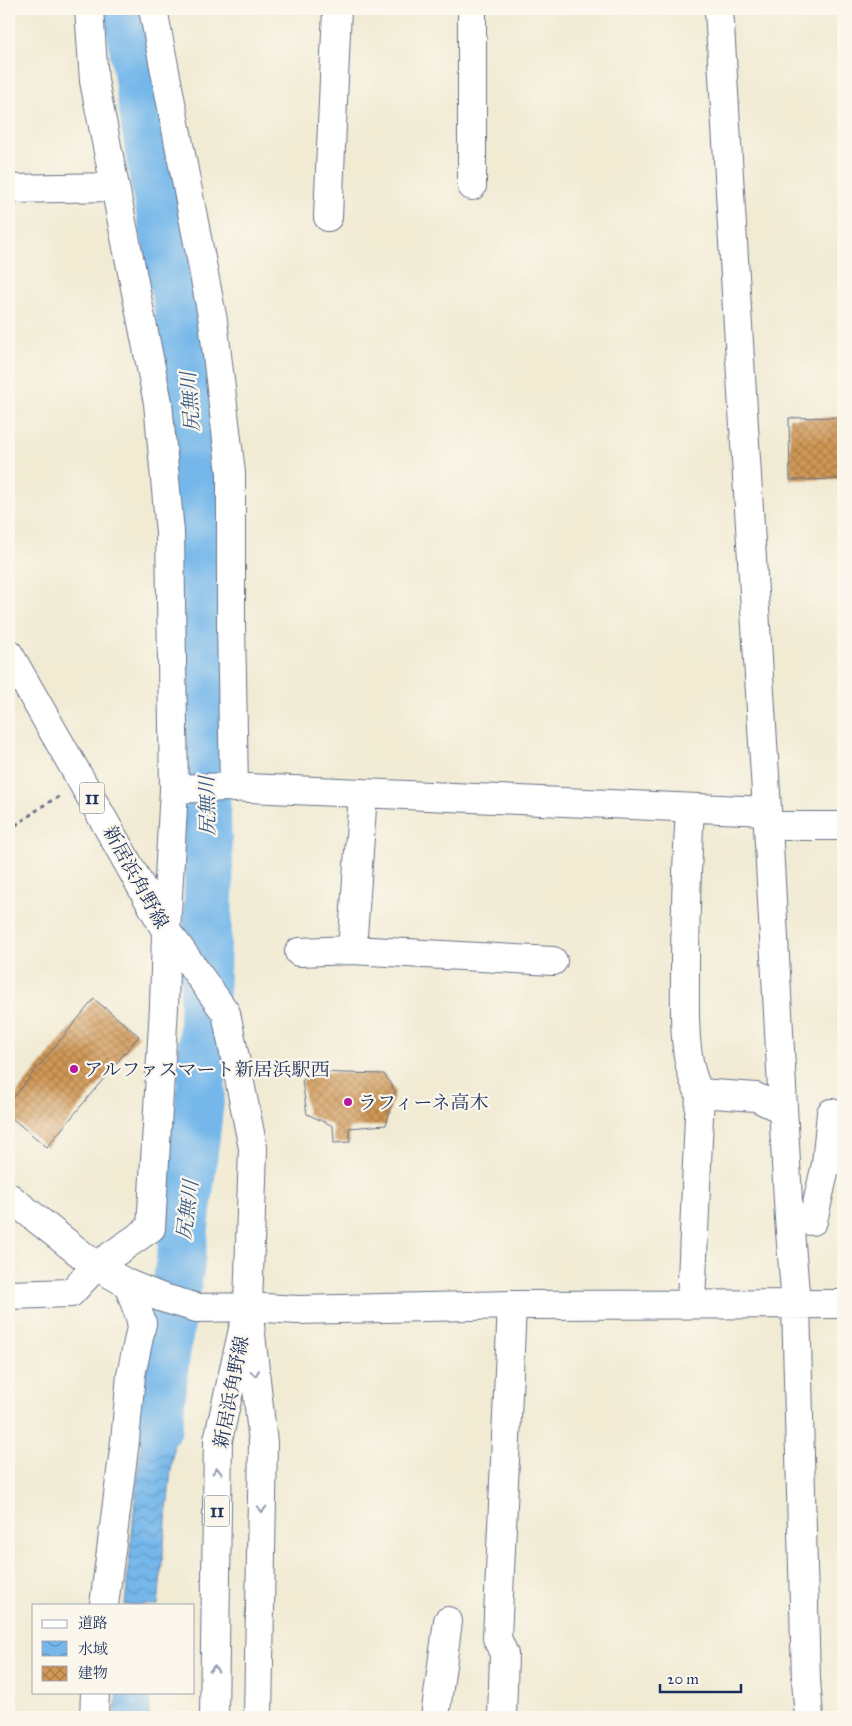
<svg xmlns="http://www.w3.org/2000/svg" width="852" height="1726" font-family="'IM FELL Great Primer','Noto Serif JP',serif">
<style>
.water{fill:url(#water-waves);stroke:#4873a4}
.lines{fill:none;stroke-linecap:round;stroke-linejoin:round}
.river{stroke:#75b7ea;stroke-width:49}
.building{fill:url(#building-cross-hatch)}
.minor-casing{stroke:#667187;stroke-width:30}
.major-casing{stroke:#667187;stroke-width:30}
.path{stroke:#667187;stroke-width:3;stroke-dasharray:4 4;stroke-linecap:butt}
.minor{stroke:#fff;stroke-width:28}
.major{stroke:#fff;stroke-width:28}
.oneway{stroke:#8d97ae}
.poi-dot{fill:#b5179e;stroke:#fbf7ec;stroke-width:2}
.labels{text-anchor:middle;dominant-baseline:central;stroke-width:4.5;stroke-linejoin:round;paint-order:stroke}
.shield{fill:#fbf7ec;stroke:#5e6b89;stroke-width:1}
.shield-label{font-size:18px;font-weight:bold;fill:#1b2f5e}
.street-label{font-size:19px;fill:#1b2f5e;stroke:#fbf7ec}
.poi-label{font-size:19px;fill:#1b2f5e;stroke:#fbf7ec;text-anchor:start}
.water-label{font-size:20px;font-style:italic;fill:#365888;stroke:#fbf7ec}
</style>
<defs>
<pattern id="water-waves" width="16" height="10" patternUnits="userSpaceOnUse" patternTransform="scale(1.25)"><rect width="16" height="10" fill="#75b7ea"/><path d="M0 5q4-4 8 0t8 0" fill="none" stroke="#5f95c1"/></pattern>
<pattern id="building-cross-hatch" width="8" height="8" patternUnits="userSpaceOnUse" patternTransform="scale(1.25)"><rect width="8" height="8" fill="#d19855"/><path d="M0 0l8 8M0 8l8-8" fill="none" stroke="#a97c4a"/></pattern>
</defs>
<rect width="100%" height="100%" fill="#fbf7ec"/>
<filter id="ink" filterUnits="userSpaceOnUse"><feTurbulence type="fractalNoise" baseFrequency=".02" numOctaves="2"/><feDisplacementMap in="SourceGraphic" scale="10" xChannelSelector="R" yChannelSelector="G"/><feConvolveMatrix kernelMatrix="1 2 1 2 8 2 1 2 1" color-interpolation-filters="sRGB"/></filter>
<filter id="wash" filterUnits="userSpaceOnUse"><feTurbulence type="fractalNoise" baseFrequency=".0096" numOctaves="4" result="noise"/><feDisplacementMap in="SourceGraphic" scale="20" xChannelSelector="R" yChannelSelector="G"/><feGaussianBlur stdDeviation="1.12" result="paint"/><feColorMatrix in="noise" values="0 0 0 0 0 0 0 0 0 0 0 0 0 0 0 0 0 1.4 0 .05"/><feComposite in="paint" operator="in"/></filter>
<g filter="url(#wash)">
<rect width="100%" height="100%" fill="#f1ebd4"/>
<path class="water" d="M155,1350L178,1374L177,1409L158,1605H125L142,1430Z
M117,1692H150L149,1717H115Z"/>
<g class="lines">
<path class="river" d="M128,9L152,166L186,348L201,542L204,753L209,881L201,1089L180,1265L165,1358L158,1426"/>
</g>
<g id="blocks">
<path class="building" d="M843,417V479L790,480L789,418Z
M94,999L139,1036L47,1147L9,1116V1103Z
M311,1072L384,1074L395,1091L386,1125L349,1128L350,1142L334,1143L333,1126L307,1114L302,1081Z"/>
</g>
</g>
<g filter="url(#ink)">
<use href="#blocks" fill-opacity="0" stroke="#667187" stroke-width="1"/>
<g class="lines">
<defs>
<path id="minor" d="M153,9L213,321L231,473V623L234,788
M719,9L768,826L789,1219L796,1304L806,1680L809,1717
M472,186V9
M9,189L114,187
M328,217L337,9
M174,789L227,787L766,811
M690,808C687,863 685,918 685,973C685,1007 682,1064 700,1093
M768,826H843
M352,950L363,794
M299,952L352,950L553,961
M789,1219L813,1221L826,1164L831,1113
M9,1295L71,1293L96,1266L151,1228L164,1007L166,931L174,789L170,533L158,403L94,81L89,9
M691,1304L700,1093L756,1097L783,1110
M248,1307L298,1310L512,1305L843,1304
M104,1605L125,1441L131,1375L142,1323L128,1284
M94,1717L95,1692
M435,1717L448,1621
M502,1717L504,1654L497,1638L512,1305"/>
<path id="major" d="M9,654L98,810L166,931L175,942L226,1013L253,1148L248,1307L263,1443L258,1717
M9,1197L96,1266L128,1284L160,1297L197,1308L248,1307
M214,1717L218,1440L243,1329"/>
</defs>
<use href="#minor" class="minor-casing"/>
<use href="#major" class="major-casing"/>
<path class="path" d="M9,830L47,803L59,797"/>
<use href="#minor" class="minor"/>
<use href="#major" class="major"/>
</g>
<defs><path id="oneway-chevron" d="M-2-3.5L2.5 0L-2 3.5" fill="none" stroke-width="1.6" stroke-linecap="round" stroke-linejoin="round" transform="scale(1.25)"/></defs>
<g class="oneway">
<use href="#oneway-chevron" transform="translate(255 1373) rotate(84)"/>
<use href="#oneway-chevron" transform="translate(217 1471) rotate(-89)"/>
<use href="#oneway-chevron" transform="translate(262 1509) rotate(91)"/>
<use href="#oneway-chevron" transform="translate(214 1669) rotate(-89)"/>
</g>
</g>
<g class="poi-dot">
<circle cx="74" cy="1069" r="5"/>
<circle cx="348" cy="1102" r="5"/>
</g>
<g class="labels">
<g class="shield">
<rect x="79.5" y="782.5" width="25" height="31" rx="4"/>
<rect x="204.5" y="1495.5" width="25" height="31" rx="4"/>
</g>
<g class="shield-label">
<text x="92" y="798">11</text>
<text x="217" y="1511">11</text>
</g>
<g class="street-label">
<text transform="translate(136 877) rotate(61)">新居浜角野線</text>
<text transform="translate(231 1392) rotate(-79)">新居浜角野線</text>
</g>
<g class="poi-label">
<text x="84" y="1069">アルファスマート新居浜駅西</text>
<text x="358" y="1102">ラフィーネ高木</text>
</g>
<g class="water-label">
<text transform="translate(190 402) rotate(-94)">尻無川</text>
<text transform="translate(207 806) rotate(-91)">尻無川</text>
<text transform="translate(187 1210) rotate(-83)">尻無川</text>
</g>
</g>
<rect width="852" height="1726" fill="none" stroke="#fbf7ec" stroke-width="30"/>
<rect x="32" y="1604" width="162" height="90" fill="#fbf7ec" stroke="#a1a7b3"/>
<rect x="42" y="1620" width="25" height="8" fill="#ffffff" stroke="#a1a7b3"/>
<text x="78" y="1628" font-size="15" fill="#1b2f5e">道路</text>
<rect x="42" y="1641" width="25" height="15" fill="url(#water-waves)" stroke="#a1a7b3"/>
<text x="78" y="1654" font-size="15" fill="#1b2f5e">水域</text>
<rect x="42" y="1666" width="25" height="15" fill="url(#building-cross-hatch)" stroke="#a1a7b3"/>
<text x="78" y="1678" font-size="15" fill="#1b2f5e">建物</text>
<path d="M660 1684v8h81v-8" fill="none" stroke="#1b2f5e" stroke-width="2.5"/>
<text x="667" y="1684" font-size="15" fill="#1b2f5e" stroke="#fbf7ec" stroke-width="4" paint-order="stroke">20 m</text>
</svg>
